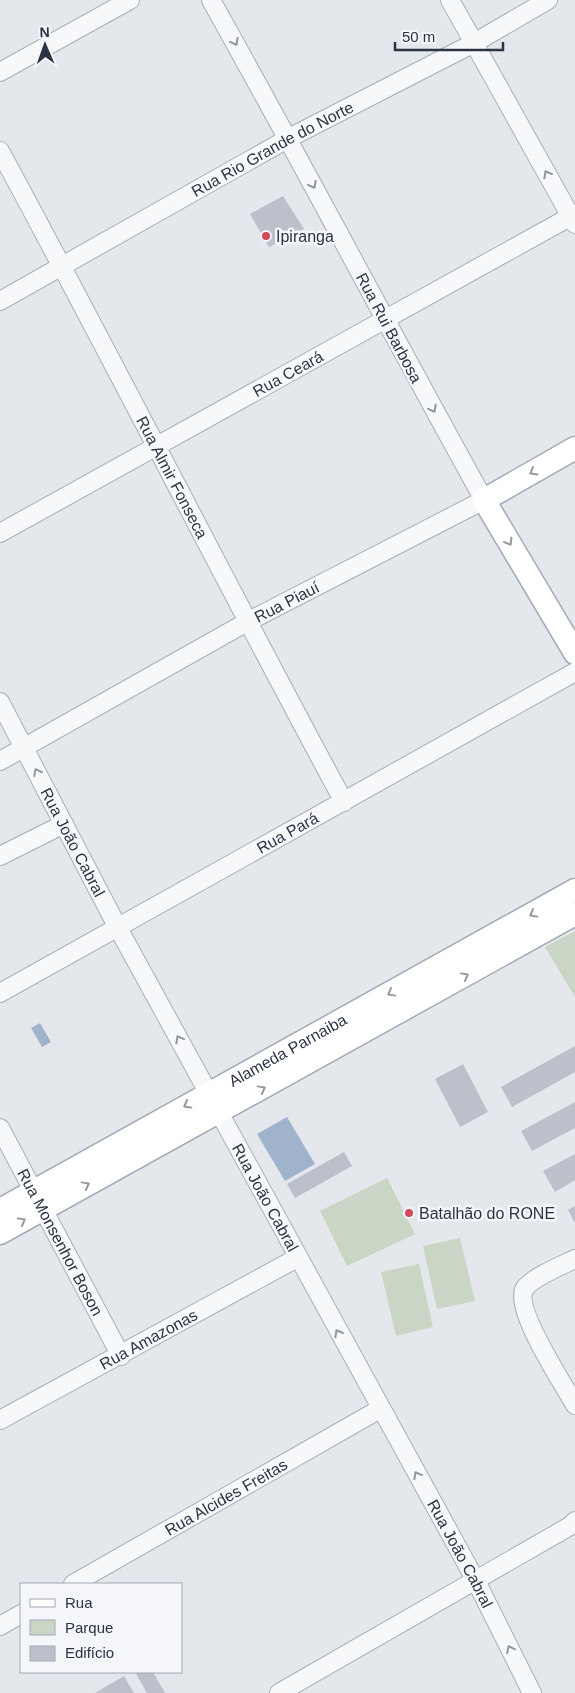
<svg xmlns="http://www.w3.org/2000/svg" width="575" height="1693" font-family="Arial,sans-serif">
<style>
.green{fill:#c9d6c5}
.water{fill:#9fb4cc}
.building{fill:#bbc0ca}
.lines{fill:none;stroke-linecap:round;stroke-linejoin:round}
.minor-casing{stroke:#a9aeb7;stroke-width:20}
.major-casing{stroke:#a3abb8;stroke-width:25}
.minor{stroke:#f7f8fa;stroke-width:18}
.major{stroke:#fff;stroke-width:22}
.oneway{stroke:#9196a0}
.oneway2{stroke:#959aa2}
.poi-dot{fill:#d1495b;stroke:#f4f6f9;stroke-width:2}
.labels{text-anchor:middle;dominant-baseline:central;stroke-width:5;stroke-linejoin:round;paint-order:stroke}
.street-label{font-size:16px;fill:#2b3445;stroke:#f4f6f9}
.poi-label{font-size:16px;fill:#2b3445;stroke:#f4f6f9;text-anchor:start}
</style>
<rect width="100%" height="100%" fill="#e4e7ec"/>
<path class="green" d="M575,931V997L545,947Z
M387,1178L415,1234L347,1266L320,1211Z
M460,1238L475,1301L437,1309L423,1246Z
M419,1264L433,1327L396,1336L381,1272Z"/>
<path class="water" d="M40,1023L51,1042L42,1047L31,1028Z
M287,1117L315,1164L285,1181L257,1134Z"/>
<path class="building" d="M283,196L304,229L269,247L250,214Z
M575,1046V1072L512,1107L501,1087Z
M463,1064L488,1112L460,1127L435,1079Z
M575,1102V1128L532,1151L521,1131Z
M344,1152L352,1166L295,1198L287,1184Z
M575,1154V1180L555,1192L543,1171Z
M575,1206V1223L568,1210Z
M135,1672H153L165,1693H147Z
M124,1676L134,1693H95Z"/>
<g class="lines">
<defs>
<g id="minor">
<path d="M450,0L575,224"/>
<path d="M0,72L130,0"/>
<path id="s1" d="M0,151C117,367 227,586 344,802"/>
<path id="s2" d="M0,301L289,138L474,43L548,0"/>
<path id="s3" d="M0,533L575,214"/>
<path id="s4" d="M0,702L118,928L476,1581L532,1693"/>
<path id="s5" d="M0,761L247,622L484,500C392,334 304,166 211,0"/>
<path d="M0,856L64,824"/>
<path id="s6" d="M0,993L575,672"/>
<path id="s7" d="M0,1128L121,1356"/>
<path d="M575,1259C563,1265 533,1277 525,1288C512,1307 564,1385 575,1405"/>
<path id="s8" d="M0,1420L297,1258"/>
<path id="s9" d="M73,1584L380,1409"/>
<path d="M0,1626L21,1614"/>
<path d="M279,1693L570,1526L575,1521"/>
</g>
<g id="major">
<path d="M575,448L484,500L575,653"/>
<path id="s10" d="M0,1210L575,890"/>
<path d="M0,1233L575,914"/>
</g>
</defs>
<use href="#minor" class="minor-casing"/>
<use href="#major" class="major-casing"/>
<use href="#minor" class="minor"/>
<use href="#major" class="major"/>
</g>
<defs><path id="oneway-chevron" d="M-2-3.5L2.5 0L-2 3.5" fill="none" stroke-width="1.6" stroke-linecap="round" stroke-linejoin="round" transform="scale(1.25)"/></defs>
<g class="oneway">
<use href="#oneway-chevron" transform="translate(235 42) rotate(61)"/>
<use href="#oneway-chevron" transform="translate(547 174) rotate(-119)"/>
<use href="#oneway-chevron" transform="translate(313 185) rotate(62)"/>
<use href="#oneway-chevron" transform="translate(433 409) rotate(61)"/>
<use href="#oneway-chevron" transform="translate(37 772) rotate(-117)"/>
<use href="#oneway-chevron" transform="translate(179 1039) rotate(-119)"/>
<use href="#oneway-chevron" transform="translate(338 1333) rotate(-119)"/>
<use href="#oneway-chevron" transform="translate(417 1475) rotate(-119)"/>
<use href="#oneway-chevron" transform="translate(510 1649) rotate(-116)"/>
</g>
<g class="oneway2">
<use href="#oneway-chevron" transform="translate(533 472) rotate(150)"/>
<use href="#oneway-chevron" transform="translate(509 542) rotate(59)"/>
<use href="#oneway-chevron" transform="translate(533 914) rotate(151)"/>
<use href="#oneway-chevron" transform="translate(465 976) rotate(-29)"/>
<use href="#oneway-chevron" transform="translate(391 993) rotate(151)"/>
<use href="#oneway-chevron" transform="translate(262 1089) rotate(-29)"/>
<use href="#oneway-chevron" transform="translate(187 1105) rotate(151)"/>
<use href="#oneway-chevron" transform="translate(86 1185) rotate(-29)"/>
<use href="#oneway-chevron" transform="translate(22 1221) rotate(-29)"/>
</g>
<g class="poi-dot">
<circle cx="266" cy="236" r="5"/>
<circle cx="409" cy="1213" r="5"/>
</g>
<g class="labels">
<g class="street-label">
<text stroke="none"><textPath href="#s2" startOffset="312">Rua Rio Grande do Norte</textPath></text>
<text transform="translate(389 328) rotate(62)">Rua Rui Barbosa</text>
<text stroke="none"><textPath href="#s3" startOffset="329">Rua Ceará</textPath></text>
<text stroke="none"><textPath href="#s1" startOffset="369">Rua Almir Fonseca</textPath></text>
<text stroke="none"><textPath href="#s5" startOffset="328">Rua Piauí</textPath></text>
<text stroke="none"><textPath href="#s6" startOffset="329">Rua Pará</textPath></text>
<text stroke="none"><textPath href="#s4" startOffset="158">Rua João Cabral</textPath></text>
<text stroke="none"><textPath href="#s10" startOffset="329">Alameda Parnaiba</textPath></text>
<text stroke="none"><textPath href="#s4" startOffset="562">Rua João Cabral</textPath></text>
<text stroke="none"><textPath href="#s7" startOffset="129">Rua Monsenhor Boson</textPath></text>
<text stroke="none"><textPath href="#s8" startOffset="169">Rua Amazonas</textPath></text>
<text stroke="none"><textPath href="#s9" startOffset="176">Rua Alcides Freitas</textPath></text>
<text stroke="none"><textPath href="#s4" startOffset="968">Rua João Cabral</textPath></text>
</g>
<g class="poi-label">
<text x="276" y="236">Ipiranga</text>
<text x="419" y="1213">Batalhão do RONE</text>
</g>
</g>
<rect x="20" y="1583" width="162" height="90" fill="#f4f6f9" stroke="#a4a8b1"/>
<rect x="30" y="1599" width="25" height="8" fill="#ffffff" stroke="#a4a8b1"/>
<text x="65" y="1608" font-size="15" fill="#2b3445">Rua</text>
<rect x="30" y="1620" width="25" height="15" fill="#c9d6c5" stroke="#a4a8b1"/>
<text x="65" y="1633" font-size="15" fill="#2b3445">Parque</text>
<rect x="30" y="1646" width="25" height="15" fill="#bbc0ca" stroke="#a4a8b1"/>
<text x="65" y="1658" font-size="15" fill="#2b3445">Edifício</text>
<g transform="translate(45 45) rotate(358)" stroke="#f4f6f9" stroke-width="4" paint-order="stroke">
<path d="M0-4L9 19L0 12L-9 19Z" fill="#2b3445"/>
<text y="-8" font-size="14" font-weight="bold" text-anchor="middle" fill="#2b3445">N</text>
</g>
<path d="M395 42v8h108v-8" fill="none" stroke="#2b3445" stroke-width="2.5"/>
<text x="402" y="42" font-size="15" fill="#2b3445" stroke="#f4f6f9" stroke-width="4" paint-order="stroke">50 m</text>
</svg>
